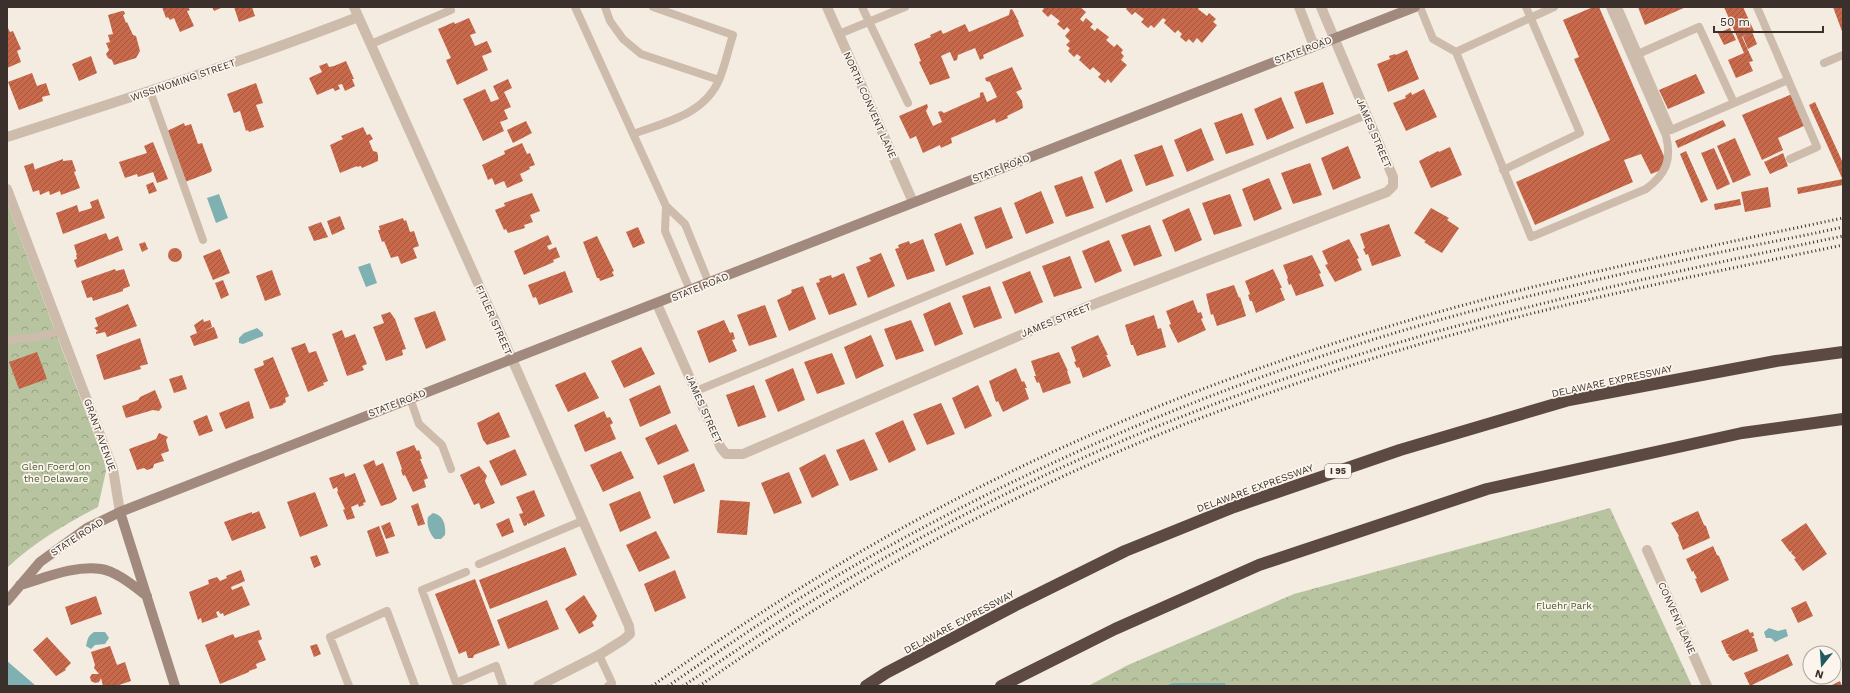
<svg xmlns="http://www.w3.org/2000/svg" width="1850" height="693" font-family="'Work Sans',sans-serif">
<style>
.forest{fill:url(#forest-crowns)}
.water{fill:#7fb0b2}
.building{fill:url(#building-hatch)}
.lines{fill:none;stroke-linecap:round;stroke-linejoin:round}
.lane{stroke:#cdbbac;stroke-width:8}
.street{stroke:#cdbbac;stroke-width:10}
.secondary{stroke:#a18a7d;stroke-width:10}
.highway{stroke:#5c4a42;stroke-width:12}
.rail{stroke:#3b302b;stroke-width:3;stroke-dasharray:1 3;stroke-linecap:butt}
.labels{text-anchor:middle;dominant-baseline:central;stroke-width:3.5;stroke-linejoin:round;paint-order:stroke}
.shield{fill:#fbf5ee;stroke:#756b66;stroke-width:1}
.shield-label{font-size:9px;font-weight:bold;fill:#3b302b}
.street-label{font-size:10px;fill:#3b302b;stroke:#fbf5ee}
.park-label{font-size:10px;fill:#4a5a2e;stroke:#fbf5ee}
</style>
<defs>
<pattern id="forest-crowns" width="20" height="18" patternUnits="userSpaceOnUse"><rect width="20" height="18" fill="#b8c4a0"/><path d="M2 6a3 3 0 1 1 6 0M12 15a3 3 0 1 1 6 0" fill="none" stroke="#97a083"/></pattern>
<pattern id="building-hatch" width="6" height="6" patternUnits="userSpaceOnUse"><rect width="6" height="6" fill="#c8694b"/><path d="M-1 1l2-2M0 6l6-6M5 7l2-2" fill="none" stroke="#a4573f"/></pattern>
</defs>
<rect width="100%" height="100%" fill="#f4ebe1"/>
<path class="forest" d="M7,203L104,461L106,471L98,507C66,524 34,542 7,568Z
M1610,508L1692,686H1088L1128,665L1294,594Z"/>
<path class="water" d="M219,194L228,218L216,223L207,198Z
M370,263L377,283L366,287L358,267Z
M257,328L263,333V336L243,344L239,343V338L244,333Z
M433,513C444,515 446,526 445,535L441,539H435C430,535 426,524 428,517Z
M1769,628L1778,631L1786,629L1788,636L1775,642L1771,638H1766L1764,632Z
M94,632H105L109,638L105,644L95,645L91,649L86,646C88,639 87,637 94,632Z
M7,661L36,686H7Z
M1173,683H1225L1226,686H1165Z"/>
<path class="building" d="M162,7H188L190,10L187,11L194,26L180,32L174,18L170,20L168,17L166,18Z
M212,7H223L214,11Z
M234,7H252L255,16L239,22Z
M1043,7H1080L1086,12L1080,19L1083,22L1086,18L1093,24L1090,27L1095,31L1097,28L1109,37L1106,40L1114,47L1117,44L1123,50L1121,53L1124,56L1121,60L1127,65L1111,83L1108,79L1105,83L1098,77L1101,74L1093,67L1090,70L1079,60L1081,57L1077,54L1074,57L1068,51L1070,48L1066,45L1070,41L1065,36L1070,30L1067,27L1064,30L1057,24L1060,21L1051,14L1048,17L1042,11L1044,8Z
M1127,7H1199L1198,9L1207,16L1209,13L1216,19L1213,22L1217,25L1202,43L1197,38L1193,43L1189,39L1186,42L1180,37L1182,34L1178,30L1175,33L1164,23L1166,20L1163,18L1154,28L1151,25L1148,28L1141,22L1144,19L1135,12L1132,15L1126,9Z
M1593,7H1599L1666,161L1661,170L1651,174L1641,154L1624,160L1633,182L1535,225L1516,182L1610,140L1574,59L1579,57L1563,20Z
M1638,7H1686L1645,25Z
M1724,7H1743L1754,31L1752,32L1757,44L1748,49L1743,37L1749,34L1742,37L1753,61L1749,62L1753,71L1736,78L1728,60L1744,53Z
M1833,7H1843V34Z
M1012,9L1019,22H1018L1024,36L983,55L984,58L980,60L975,48L958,55L957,60L954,61L950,52L941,56L950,78L930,85L919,62L921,61L914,44L931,37L930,35L941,30L943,34L965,24L969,32L1009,15L1010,10Z
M122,11H124L125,14L123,15L126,23L127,22L133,35L136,36L140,51L136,58L114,65L112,60L108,58L106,54L109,50L106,43L110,42L108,35L113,34L108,15Z
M469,18L476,33L470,35L475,46L487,41L492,52L482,56L488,70L457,85L446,60L451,58L438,29L454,22L455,24Z
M7,26L10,32L13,31L21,49L17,51L21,62L7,68Z
M1730,28L1736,40L1724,45L1718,33Z
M1407,50L1419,79L1388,92L1377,64L1390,59L1389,56L1395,54L1396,55Z
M91,56L97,73L79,81L72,64Z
M346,61L354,79H352L355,86L345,91L342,84L338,85L340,89L335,91L333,88L317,95L309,78L322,72L319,66L327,63L329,67L334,66Z
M1012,67L1022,89L1016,92L1022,101L1023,108L1007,116L1008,118L996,123L995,119L951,138L952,143L941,148L940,145L923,153L916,136L910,139L899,116L927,104L928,107L926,111L933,126L942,122L938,112L941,111L944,113L980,97V93L983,92L987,102L997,97L990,82L986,81L985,78Z
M32,73L37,86L46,83L50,95L42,97L43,101L19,110L8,82Z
M1696,74L1705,93L1668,109L1659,90Z
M508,79L512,88L504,92L511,107L504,110L508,119L500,122L504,131L483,141L463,99L485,89L491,102L499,99L493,86Z
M1323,82L1334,114L1306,124L1294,92Z
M256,83L263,103L256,105L264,127L249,132L248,130L246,131L240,111L234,113L227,94Z
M1424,89L1437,117L1406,131L1393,103L1406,98L1405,96L1411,92L1412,95Z
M1792,94L1806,125L1778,138L1783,150L1762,160L1742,115Z
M1281,97L1294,128L1267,140L1254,109Z
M1815,102L1843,163L1842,178L1809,105Z
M1242,113L1254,145L1226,154L1214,123Z
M1723,120L1726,126L1678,148L1675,141Z
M526,121L532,133L513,143L507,130Z
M184,123L185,126L191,124L198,144L202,143L212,170L211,172L185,182L167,131Z
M363,127L367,135L370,134L373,139L369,141L373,151L377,152L378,155V161L362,168L361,166L357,167V166L340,173L330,145L343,139L341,136Z
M1201,128L1214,160L1187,172L1174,140Z
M1735,138L1751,175L1733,183L1717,146Z
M153,142L168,179L157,183L153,172L138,177L137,174L125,178L119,162L147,153L144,146Z
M522,143L527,154L530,153L535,165L529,167L530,169L520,174L523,181L507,188L504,181L495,185L492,178L488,180L482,165L505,154L504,151Z
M1162,145L1174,176L1146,186L1134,155Z
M1348,146L1361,178L1333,190L1321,158Z
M1450,147L1462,175L1431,188L1419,161L1438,151L1439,152Z
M1714,148L1730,184L1717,190L1701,153Z
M1686,151L1708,200L1701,203L1680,154Z
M1783,153L1788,166L1770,174L1764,162Z
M63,159V161L72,160L76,171L74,172L80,188L61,195L60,191L50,195L49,191L40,195L39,190L33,192L24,166L33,163L35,170L36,169Z
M1121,159L1133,191L1106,203L1094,172Z
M1310,163L1322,195L1293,204L1281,173Z
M1082,176L1094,208L1066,217L1054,186Z
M1269,178L1282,209L1254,221L1242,189Z
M1843,179V185L1798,194L1797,188Z
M153,182L157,191L149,194L146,185Z
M1768,187L1771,207L1745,212L1741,192Z
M1041,191L1054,223L1026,234L1014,203Z
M532,193L540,211L530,215L533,222L524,225L525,228L508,233L506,229L504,230L495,210L505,206L504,203Z
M1230,194L1242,226L1214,235L1202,203Z
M98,199L105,218L63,234L56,213L77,205L79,212L92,208L90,202Z
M1740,199L1741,205L1715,210L1714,204Z
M1001,207L1013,238L986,249L974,217Z
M1189,208L1202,240L1175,252L1162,220Z
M1431,208L1449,218L1447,220L1459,228L1442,253L1430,246L1424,242L1426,241L1414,233Z
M340,216L345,229L332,235L327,221Z
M403,218L404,221L406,220L410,232L414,231L419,246L413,248L417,258L401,264L398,256L391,258L384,241L382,242L378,230H380L379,226Z
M321,222L328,237L314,241L308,227Z
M961,223L974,254L946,266L934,234Z
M1389,224L1401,256L1372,266L1368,254L1366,255L1363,249L1365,248L1360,234Z
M1150,225L1162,256L1134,266L1121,235Z
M638,227L645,243L633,248L626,232Z
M106,233L109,240L118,236L123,250L77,268L74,260L77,259L76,255H77L74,245Z
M548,235L552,244L547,246L549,250L556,247L560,257L553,260L554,262L524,275L514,251Z
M597,236L614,271L612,272L614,276L600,281L599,278H597L583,242Z
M923,239L935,271L907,280L895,249L899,248L898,245L909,241L910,244Z
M1349,239L1359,258L1357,259L1362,270L1335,282L1325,265L1328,264L1322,251Z
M1109,240L1122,271L1095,283L1082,251Z
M145,242L148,249L142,252L139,244Z
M168 255a7 7 0 1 1 14 0a7 7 0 1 1-14 0Z
M220,249L230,273L213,280L203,256Z
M881,253L895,286L868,298L856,267L871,261L869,258Z
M1312,255L1321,273L1319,274L1324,286L1296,296L1291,284L1289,285L1287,279L1288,278L1283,265Z
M1070,256L1082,288L1054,297L1042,266Z
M115,269L116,271L124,269L130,286L123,289V291L93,301L92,297L87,298L81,281Z
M1273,269L1282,288H1280L1285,300L1256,313L1252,301H1250L1248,295L1250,294L1245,281Z
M272,270L281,295L265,301L256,276Z
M565,271L573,292L539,305L536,297L533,298L528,285Z
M1030,271L1043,302L1015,314L1002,282Z
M844,273L857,305L829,315L816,283L820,282L819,279L831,275L832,278Z
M223,280L229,295L221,299L215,283Z
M1234,285L1239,298L1240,297L1246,316L1217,326L1213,314L1211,315L1206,294Z
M803,286L816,319L789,331L777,300L790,294L792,292L791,290Z
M990,286L1002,318L974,328L962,296Z
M1193,300L1198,313L1201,312L1203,318L1201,319L1206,330L1178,343L1169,325L1171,324L1166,311Z
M950,302L963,334L935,346L923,314Z
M128,304L137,326L107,337L105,332L96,334V332L98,331L94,328L98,326L95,318Z
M765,305L777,337L749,346L737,315Z
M435,311L446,340L426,349L414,318Z
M390,312L395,319L406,349L402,350L403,355L386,361L373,327L384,323L381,315Z
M1154,315L1158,329L1161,328L1166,347L1137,356L1133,345H1131L1125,325Z
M203,319L204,322L210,320L212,327L202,331L214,327L218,338L194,346L190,336L197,333L194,325Z
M724,320L730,333L733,332L735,339L732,340L737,351L709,363L697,331Z
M911,320L924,351L896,360L884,329Z
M342,330L345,338L355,334L367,364L362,366L364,370L347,376L332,334Z
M871,335L884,366L856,379L844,347Z
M1098,335L1108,355H1106L1111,366L1083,378L1079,367L1077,368L1074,362L1076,361L1071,347Z
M140,338L148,364L140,366L141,369L104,380L96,355Z
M305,343L309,353L316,351L328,381L323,383L324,385L308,392L291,348Z
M641,347L655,374L624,388L611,361Z
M37,352L47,379L19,389L9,362Z
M1059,352L1068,371H1067L1071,383L1043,393L1039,382L1037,383L1034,376H1036L1031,361Z
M832,353L845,384L817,394L804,362Z
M273,357L289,396L285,398L286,402L283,404V405L270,409L254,369L264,365L263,361Z
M793,368L805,400L778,412L765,380Z
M1016,368L1022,382L1024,381L1027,388H1025L1029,399L1003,412L998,401L996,402L989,381Z
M585,372L599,398L568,412L555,385Z
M182,375L187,389L174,393L169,379Z
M660,385L671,413L640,427L629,399Z
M754,385L766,417L738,427L726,395Z
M978,385L992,416L965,429L952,398Z
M155,390L162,407L159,411L153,410L126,418L122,406L138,400L140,397Z
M249,401L254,418L226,429L225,428L219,413Z
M941,403L955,434L927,445L913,414Z
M604,411L607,418L610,417L613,423L610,425L616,439L585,452L574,425Z
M499,412L510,437L487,445L483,440L477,423Z
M207,415L213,431L199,436L193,421Z
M903,420L916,450L889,463L875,433Z
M676,424L689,451L658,465L645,438Z
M159,433L168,437L166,440L169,451L161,454L164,461L154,464L153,468L147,470L144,468L137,470L129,449L156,439Z
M864,439L878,470L850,481L836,450Z
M414,445L417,451L419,450L422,459H420L428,478L424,480L426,487L413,492L405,475L403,476L401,470L402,469L396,452Z
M515,449L527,475L501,486L489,461Z
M621,451L634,478L603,492L590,465Z
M825,454L839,485L812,498L799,468Z
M374,460L376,466L383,463L397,499L391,503L381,506L363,465Z
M694,463L705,491L674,504L663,476Z
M479,466L487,476L485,481L495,503L481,509L479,503L474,505L460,475Z
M789,472L802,503L774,514L761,483Z
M344,473L345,477L355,473L366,502L363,503L364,505L359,507L358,504L351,507L355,518L347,520L343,510L345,509L337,492L338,491L337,487L333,489L329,478Z
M534,490L545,516L528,524L527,522V525L524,526L519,514L523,513L516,497Z
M640,491L651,518L620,532L609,504Z
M315,492L328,526L300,537L287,502Z
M720,500L750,502L747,535L717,533Z
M418,503L425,524L418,526L411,506Z
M259,511L266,528L232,541L224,522L252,512V514Z
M1698,511L1704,525L1706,526L1710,538L1683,550L1678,537L1679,536L1671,523Z
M509,518L514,532L502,537L496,524Z
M390,522L395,536L386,539L381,526Z
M1806,523L1827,554L1803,571L1794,559L1796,558L1791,553L1792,551L1790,552L1781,540Z
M379,526L389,553L376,557L367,531Z
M656,531L670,558L639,572L626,545Z
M1713,546L1717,555L1719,556L1729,580L1701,593L1695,579L1697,578L1694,573V571L1692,572L1686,559Z
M565,547L577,575L490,609L479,580Z
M317,555L321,565L314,568L310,557Z
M241,570L245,581L231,587L232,590L242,586L250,605L224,616L223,613L220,614L219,611L216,612L218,617L202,623L201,618L198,620L189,592L209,584L208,580L217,577L220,581L227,578L226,576Z
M675,570L686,598L655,612L644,584Z
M475,579L500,645L474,655L473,658H468L466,651L459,654L435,594Z
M584,595L597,616L595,620L592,622L594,626L579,634L565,609Z
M96,596L102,614L71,625L65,607Z
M547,600L559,629L508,649L497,620Z
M1806,601L1813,616L1798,623L1791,608Z
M1748,629L1750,633L1753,632L1754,636L1751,637L1754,638L1758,651L1733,661L1728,656L1729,654H1727L1721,641Z
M259,630L262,639L258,641L266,660L256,664L257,668L249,671V672L220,684L205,645L233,634L235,638Z
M47,637L71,663L65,669L66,670L56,676L33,650Z
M317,644L321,654L314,657L310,646Z
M110,646L117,665L125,662L131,681L116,686H103L101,678L99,682L95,683L91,681L90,677L92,674H99L94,668L95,665L91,652Z
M1788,654L1793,665L1750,686L1744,673Z
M1840,681L1842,686H1830Z"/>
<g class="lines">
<path class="lane" d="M575,7L666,206
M605,7L610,21L623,39L641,54L719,80
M862,7L908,103
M1420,7L1433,39L1456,52L1531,237L1646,189C1666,174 1672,160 1666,136L1610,7
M1618,7L1671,130L1788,80
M1757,7L1817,147L1790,159
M839,34L905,7
M371,44L451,10
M1456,52L1554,7
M1638,54L1699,27L1734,103
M1824,63L1843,55
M150,91L203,240
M633,134C665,122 704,115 719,80C725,66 728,50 733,35L653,7
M1503,170L1580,133L1526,7
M690,290L665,231L666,206L685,224L709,283
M7,340L36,337L61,331
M696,391L1366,115
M410,398L419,424L442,445L451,469
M479,564L582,521
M466,572L422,590L456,683L496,666L503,686
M599,655L612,683L608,686
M349,686L330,637L387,611L415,686"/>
<path class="street" d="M354,7L512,359L629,626L630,634L623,640L599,655L538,686
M827,7L913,202
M1299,7L1314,46
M7,137C125,99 242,62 358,17
M7,189L113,469L120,512
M657,304L721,448L726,454H743L1084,308L1387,192L1393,186V177L1321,7
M1647,550L1707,686"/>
<path class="secondary" d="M120,512L175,686
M20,585C45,578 74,565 101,569C116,571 135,587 147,596
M7,601L40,562L87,528L120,512L1415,7"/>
<path class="highway" d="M866,686L886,673L1016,605L1125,551L1234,507L1400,450L1569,400L1776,361L1843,352
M1001,686L1115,629L1259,565L1487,489L1742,433L1843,419"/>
<path class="rail" d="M652,686C705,649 759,613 815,579C985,474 1173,392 1364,334C1521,285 1682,252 1843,218
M668,686C719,651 770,616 823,584C993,483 1175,402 1365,342C1474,308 1587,281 1699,257C1747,246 1795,238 1843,227
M683,686C730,655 777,622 825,593C938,524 1058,465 1181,417C1395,332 1619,283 1843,236
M699,686C742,657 784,628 829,601C941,532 1062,473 1185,424C1289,384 1396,349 1503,321C1616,291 1729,269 1843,245"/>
</g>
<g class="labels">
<rect class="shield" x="1325" y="464" width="26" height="14" rx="3"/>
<g class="shield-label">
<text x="1338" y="471">I 95</text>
</g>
<g class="street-label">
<text transform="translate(1303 50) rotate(-21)">STATE ROAD</text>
<text transform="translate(183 80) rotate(-19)">WISSINOMING STREET</text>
<text transform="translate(870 105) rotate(66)">NORTH CONVENT LANE</text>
<text transform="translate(1374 133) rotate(67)">JAMES STREET</text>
<text transform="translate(1001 168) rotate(-21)">STATE ROAD</text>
<text transform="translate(700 287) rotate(-22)">STATE ROAD</text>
<text transform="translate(494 320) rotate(66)">FITLER STREET</text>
<text transform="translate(1056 320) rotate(-22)">JAMES STREET</text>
<text transform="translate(1612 381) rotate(-12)">DELAWARE EXPRESSWAY</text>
<text transform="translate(397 403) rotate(-21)">STATE ROAD</text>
<text transform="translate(704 409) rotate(66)">JAMES STREET</text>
<text transform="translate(100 435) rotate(70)">GRANT AVENUE</text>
<text transform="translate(1255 488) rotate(-20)">DELAWARE EXPRESSWAY</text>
<text transform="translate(77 537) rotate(-33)">STATE ROAD</text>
<text transform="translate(1677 618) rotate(66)">CONVENT LANE</text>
<text transform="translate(959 622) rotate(-28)">DELAWARE EXPRESSWAY</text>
</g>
<g class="park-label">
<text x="56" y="466">Glen Foerd on<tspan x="56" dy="12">the Delaware</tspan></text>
<text x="1564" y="605">Fluehr Park</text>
</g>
</g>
<rect width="1850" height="693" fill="none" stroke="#3b302b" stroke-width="16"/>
<g transform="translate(1822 665) rotate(197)"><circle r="19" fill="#fbf5ee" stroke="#aea6a0"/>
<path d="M0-3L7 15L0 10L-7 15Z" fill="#1f5a5e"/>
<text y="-6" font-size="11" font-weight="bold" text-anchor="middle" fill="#3b302b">N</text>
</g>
<path d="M1714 26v6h109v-6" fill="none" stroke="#3b302b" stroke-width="2"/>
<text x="1720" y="26" font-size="12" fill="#3b302b" stroke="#fbf5ee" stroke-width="3" paint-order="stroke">50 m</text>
</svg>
